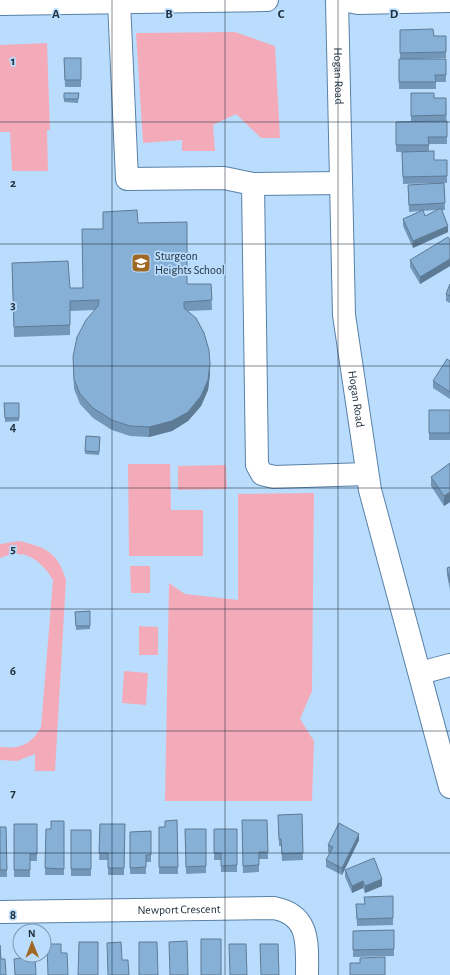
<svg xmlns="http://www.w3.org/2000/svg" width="450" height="975" font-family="'Alegreya Sans',sans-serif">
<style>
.green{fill:#f4abb9}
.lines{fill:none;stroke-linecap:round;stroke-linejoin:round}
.minor-casing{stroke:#5981a6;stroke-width:24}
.minor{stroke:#fff;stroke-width:22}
.wall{fill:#7397b8;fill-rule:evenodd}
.shaded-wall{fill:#5e7b96}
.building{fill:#86b0d6;stroke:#5e7b96}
.grid{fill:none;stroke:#203140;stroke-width:1;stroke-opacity:0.55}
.labels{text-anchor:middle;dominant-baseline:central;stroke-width:3.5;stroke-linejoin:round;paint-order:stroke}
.street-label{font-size:12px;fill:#203140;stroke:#bbddfd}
.poi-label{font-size:12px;fill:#203140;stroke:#bbddfd;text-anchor:start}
.grid-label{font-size:13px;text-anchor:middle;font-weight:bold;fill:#203140;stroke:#bbddfd;stroke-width:3.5;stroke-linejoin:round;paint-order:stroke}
</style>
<rect width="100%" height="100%" fill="#bbddfd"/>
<path class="green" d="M235,32L275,46L280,138H261L236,114L213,125L215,151H182V140L143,143L136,33Z
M47,43L50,130H47L48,171H12L10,132H0V45Z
M128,464H170L171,510H203V556H129Z
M226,465L227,489L178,490V466Z
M314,493L312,691L300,719L314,741L312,801H165L169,583L185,594L238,600V494Z
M19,541C45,547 58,552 66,580L55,771H35V754L17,761L0,760V747C20,749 31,745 41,727L53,580C41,560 24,547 0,558V544Z
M130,566H150V593H131Z
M139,626L158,627V655H139Z
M124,671L148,673L146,705L122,703Z"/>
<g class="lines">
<defs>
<g id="minor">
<path id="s1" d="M337,0L344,315L370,490L450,787"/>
<path d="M342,0L358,3L450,1"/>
<path d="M119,2L127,179L224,178L253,184L341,183"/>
<path d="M0,4L267,0"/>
<path d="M253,184L257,465L262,474L274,477L367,474"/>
<path d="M420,673L450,665"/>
<path id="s2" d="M0,912L274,908C311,915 307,945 307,975"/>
</g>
</defs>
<use href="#minor" class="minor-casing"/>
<use href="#minor" class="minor"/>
</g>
<path class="wall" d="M400,30L434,36H446V58L420,59H446V82H436V89H399V59H400Z
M64,58H81V87H65Z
M64,93H79L78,103L64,102Z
M411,93L434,98H446L447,144H429V152L434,160H447V183H444L445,210H442L448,232L413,248L403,226V219L421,211L409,212L408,185L441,183L403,184L402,152H407H396V122L411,121ZM437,210L425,216L423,211Z
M138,223L187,284H211L212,310L188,311L210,374L208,390L201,406L188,421L172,431L149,437L130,436L112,430L93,418L80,404L74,389L73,367V357L95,310L70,311V335L14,337L12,263L70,288H82L103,229Z
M450,240V266L420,284L410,267V260Z
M450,284V303L446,301V294Z
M450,361V399L433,388V381Z
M4,403H19V421L5,422Z
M429,410H450V440H429Z
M86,436L100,437L99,455L85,454Z
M450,463V502L444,506L431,486V477Z
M450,567V590L447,575V568Z
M90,611V629L76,630L75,612Z
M302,814L303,860L282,861L281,846H279L278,815Z
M177,820L178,874H159V827H165Z
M242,820H267L268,859H259V872L243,873Z
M64,821V875H45L46,829H51Z
M14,824H37V861H30V877H14Z
M100,824H125L124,875H108V860H99Z
M0,827H6L7,877H0Z
M185,829H206V873L186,874Z
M214,829H237V872H221V860H214Z
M71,830H91V876H71Z
M151,831V862H146V874H130V832Z
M359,840L342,875L326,867V860L330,853L328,852V845Z
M345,870L382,886L365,893L363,888L352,893L345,877Z
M393,896V925L357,926L356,904H364Z
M394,930V956L353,957V931Z"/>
<path class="shaded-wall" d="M448,226V232L413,248V241Z
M450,259V266L420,284V277Z
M210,364V374L208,390L201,406L188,421L172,431L149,437V427Z
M450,492V502L444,506V496Z
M359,834V840L342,875V868Z
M382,879V886L365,893V886Z
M363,881V888L352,893V886Z"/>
<path class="building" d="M433,29L434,36H446V52L400,53V30Z
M64,58H81V80H65Z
M399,59H446V75H435L436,82H399Z
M64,93H79L78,99H64Z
M411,93H434V98H446V115L411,116Z
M447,121V137H428L429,145H396V122Z
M434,151V160H447V176L403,177L402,152Z
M444,183L445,203L409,205L408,185Z
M441,208L448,226L413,241L403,219L423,210L425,216Z
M137,210L138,223L187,222V284H211L212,300L184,302V308L196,318L204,333L209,350L210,364L208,380L201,396L188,412L172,421L149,427L130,426L112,420L93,408L80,394L74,379L73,357L77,337L86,320L98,306L99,300L70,301V325L14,327L12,263L68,261L70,288H83L82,229H103V212Z
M448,237L450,240V259L420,277L410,260Z
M450,284V296L446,294Z
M447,359L450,361V392L433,381Z
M4,403H19V418H5Z
M429,410H450V433H429Z
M86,436L100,437L99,452L85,451Z
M450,463V492L444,496L431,477Z
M450,567V583L447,568Z
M90,611V626H76L75,612Z
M302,814L303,853L282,854L281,839H279L278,815Z
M177,820L178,867H159V827H165V821Z
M242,820H267L268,852H259V865L243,866Z
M51,821H64V869L45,868L46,829H51Z
M339,823L359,834L342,868L326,860L333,847L328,845Z
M14,824H37V854H30V870H14Z
M100,824H125L124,868H108V853H99Z
M0,827H6L7,870H0Z
M185,829H206V866L186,867Z
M214,829H237V865L221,866V853H214Z
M71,830H91V869H71Z
M151,831V855H146V867L130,868V832Z
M374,858L382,879L365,886L363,881L352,886L345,870Z
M393,896V918L357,919L356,904H365L364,897Z
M394,930V949L353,950V931Z
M201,939H221V975H201Z
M187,941L188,975H170L169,942Z
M79,942H98V975H78Z
M121,942L122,960H128L129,975H108L107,943Z
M139,942H157L158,975H139Z
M47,944H61V953H67L68,975H48Z
M229,944H246L247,975H230Z
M260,944H278L279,975H261Z
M0,945L1,959H5L6,975H0Z
M20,955H35L36,975H15L14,959L21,958Z
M385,957V975H350V963H360V958Z"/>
<path class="grid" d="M112,0V975M225,0V975M338,0V975M0,122H450M0,244H450M0,366H450M0,488H450M0,609H450M0,731H450M0,853H450"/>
<defs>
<symbol id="school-square" viewBox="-11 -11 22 22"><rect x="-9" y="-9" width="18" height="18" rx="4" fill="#9f6824" stroke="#bbddfd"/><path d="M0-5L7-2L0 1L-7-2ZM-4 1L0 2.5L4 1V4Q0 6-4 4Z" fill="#fff"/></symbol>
</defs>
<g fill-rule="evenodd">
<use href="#school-square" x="130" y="252" width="22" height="22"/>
</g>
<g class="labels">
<g class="street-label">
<text stroke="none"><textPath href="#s1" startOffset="76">Hogan Road</textPath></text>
<text stroke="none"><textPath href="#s1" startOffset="400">Hogan Road</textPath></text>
<text stroke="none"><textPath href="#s2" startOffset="179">Newport Crescent</textPath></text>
</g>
<g class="poi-label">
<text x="155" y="256">Sturgeon<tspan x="155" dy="14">Heights School</tspan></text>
</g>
</g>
<g class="grid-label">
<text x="56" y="18">A</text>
<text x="169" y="18">B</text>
<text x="281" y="18">C</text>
<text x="394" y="18">D</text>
<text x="13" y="65">1</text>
<text x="13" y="187">2</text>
<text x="13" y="309">3</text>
<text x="13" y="431">4</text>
<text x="13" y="553">5</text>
<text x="13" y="675">6</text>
<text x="13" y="797">7</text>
<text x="13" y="919">8</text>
</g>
<g transform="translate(32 943) rotate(359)"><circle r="19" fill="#bbddfd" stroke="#7d98b1"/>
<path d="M0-3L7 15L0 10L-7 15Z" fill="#9f6824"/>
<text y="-6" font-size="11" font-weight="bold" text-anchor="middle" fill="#203140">N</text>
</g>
</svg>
